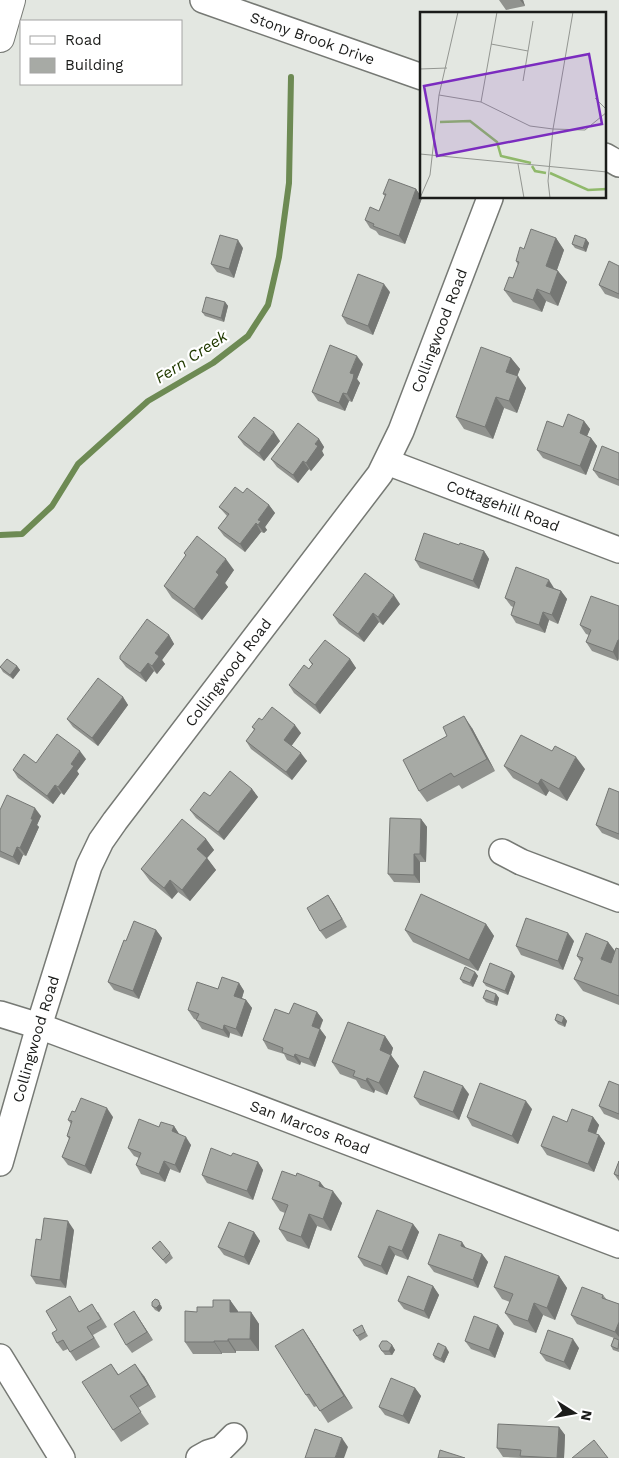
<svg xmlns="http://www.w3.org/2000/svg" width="619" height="1458" font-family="'Work Sans',sans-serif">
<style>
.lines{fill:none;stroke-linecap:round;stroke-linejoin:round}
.stream{stroke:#6d8a53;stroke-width:6}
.minor-casing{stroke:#767974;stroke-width:28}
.major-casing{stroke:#767974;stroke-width:30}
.minor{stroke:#fff;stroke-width:25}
.major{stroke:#fff;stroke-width:28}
.wall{fill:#90928e}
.shaded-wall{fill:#757774}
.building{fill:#a7aaa5;stroke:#757774}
.labels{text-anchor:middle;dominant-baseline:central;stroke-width:4.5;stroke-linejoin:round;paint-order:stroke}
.street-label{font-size:15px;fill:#1b1c1a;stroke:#fff}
.water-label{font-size:16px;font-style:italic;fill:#213a00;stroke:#fff}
.inset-river{fill:none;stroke:#90b96b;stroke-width:2.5}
.inset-road{fill:none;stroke:#939691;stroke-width:1}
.view{fill:#7b2cbf;fill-opacity:0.15;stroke:#7b2cbf;stroke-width:2.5}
.inset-edge{fill:none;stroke:#1b1c1a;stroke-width:2.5}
</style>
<rect width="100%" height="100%" fill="#e3e7e1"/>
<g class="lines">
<path class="stream" d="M0,535L22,534L52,506L78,464L148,401L213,363L248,336L268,305L279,257L289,183L291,77"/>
<defs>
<g id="minor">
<path id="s1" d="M203,0L422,77"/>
<path d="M605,156L619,164"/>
<path id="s2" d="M387,462L619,550"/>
<path d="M502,852L521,862L619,899"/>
<path id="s3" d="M0,1014L39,1026L240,1101L619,1245"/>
<path id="s4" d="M0,1163L39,1026L89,866L101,841L115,821L380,474L401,431L490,198"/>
<path d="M0,1357L62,1458"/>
<path d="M199,1458L208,1453L221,1449L234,1436"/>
</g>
<path id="major" d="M0,38L11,0"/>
</defs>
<use href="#minor" class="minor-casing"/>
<use href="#major" class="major-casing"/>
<use href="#minor" class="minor"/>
<use href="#major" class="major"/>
</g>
<path class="wall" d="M499,0H523L525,6L506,10Z
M416,189L422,198L405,244L379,235L376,231L370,228L365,220L379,211L385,196L383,194Z
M556,238L564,250L557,270L567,282L558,306L546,301L542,312L513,302L504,290L513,278L518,265L516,261L524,249Z
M586,239L589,243L586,252L575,248L572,244Z
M243,248L234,278L217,272L211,264Z
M619,266V299L605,294L599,285Z
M390,292L373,335L347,324L342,316Z
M225,302L228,306L224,322L205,316L202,312Z
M511,358L520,369L517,376L526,388L517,413L504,408L493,439L464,429L456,417Z
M363,364L357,379L360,383L358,387L352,402L349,401L345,411L318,401L312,392Z
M584,421L590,429L587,436L591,438L597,446L586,475L543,458L537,450L563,427Z
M238,437L280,441L264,461L244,445Z
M319,439L324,447L322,451L324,455L311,471L309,469L298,483L277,467L271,459Z
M619,453V486L599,478L593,470Z
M243,493L269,505L275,513L265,527L267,530L264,533L261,532L245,552L224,536L218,528L227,516L219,507Z
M459,545L484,551L489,559L479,589L420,568L415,560Z
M184,553L234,570L225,583L228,587L202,620L172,598L164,586L186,556Z
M554,588L561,591L567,599L558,624L549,620L545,633L516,623L511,615L513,607L511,606L505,598Z
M400,604L383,625L379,622L364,642L339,624L333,615Z
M619,606V659L618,661L592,651L586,642L589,635L586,634L580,625Z
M169,635L174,644L162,660L165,664L157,674L154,671L146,682L126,667L120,659Z
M350,659L356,668L320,714L294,693L289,685L309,669L312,665L309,660Z
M17,666L20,670L13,679L3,672L0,667Z
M123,697L128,705L98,746L73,727L67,719Z
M262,720L301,733L291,746L307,761L292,780L251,749L246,741L254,730L252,727Z
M472,728L495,771L462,789L459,785L427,802L419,791Z
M86,759L77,771L79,774L64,795L61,793L53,804L18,778L13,770L36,763Z
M504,766L585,769L567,801L549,791L546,796L513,778Z
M252,789L258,797L224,840L196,818L190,810L210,796Z
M619,792V840L602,833L596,825Z
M0,810L41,816L37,825L39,827L26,856L23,855L19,865L0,857Z
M421,819L427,827L426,862H420V883L394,882L388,874Z
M206,839L214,850L207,858L216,870L190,901L178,892L172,899L150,881L141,869Z
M328,895L347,927L326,939L320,931Z
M486,924L494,936L478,971L413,942L405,930Z
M156,930L162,938L139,999L114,990L108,982L126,941Z
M574,941L563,970L521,955L516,946Z
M608,942L615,951L619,949V1005L583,991L574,979L581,962L577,956Z
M475,972L478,976L473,987L463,983L460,979Z
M515,976L508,995L486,986L483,982Z
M239,983L244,991L242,998L246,1000L252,1008L242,1037L230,1033L229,1038L202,1029L196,1020H197L194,1019L188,1010L218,989Z
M496,994L499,998L497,1006L486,1002L483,998Z
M317,1012L323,1020L320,1029L326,1037L315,1067L301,1062L300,1065L287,1060L284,1054L268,1049L263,1040L289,1014Z
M564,1017L567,1021L565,1027L558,1024L555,1020Z
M385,1036L393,1048L391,1055L399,1066L387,1095L375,1090L374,1093L361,1088L356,1080L340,1074L332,1062Z
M619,1085V1120L604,1114L599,1106Z
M469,1094L459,1120L420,1105L414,1097Z
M532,1109L518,1144L472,1126L467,1117Z
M75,1112L113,1117L91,1174L68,1165L62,1157L69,1139L67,1136L71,1124L68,1120Z
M593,1117L599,1125L596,1134L599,1135L605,1143L594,1172L547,1155L541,1146L567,1122Z
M174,1126L179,1134L191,1145L180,1173L170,1169L165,1182L141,1174L136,1165L139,1158L134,1156L128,1148L159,1127Z
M231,1156L258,1162L263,1170L253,1200L207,1183L202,1175Z
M619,1161V1181L614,1174Z
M296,1176L320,1182L325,1188L342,1203L331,1231L317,1226L309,1249L287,1241L279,1229L285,1213L280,1211L272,1199Z
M413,1224L419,1232L408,1260L395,1255L387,1275L364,1266L358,1257Z
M74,1230L66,1288L36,1284L31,1276L41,1240Z
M254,1232L260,1241L249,1265L224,1255L218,1247Z
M152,1248L170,1253L173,1258L166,1264Z
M482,1254L488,1262L478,1288L434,1272L428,1264Z
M559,1276L567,1288L555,1320L543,1315L536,1333L514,1325L505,1313L510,1302L502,1299L494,1287Z
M433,1286L439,1295L429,1319L404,1309L398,1301Z
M603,1295L607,1300L619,1304V1352L613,1350L611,1346L614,1338L577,1324L571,1315Z
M230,1300L238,1312H251L259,1324V1351H236V1353H222V1354H193L185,1342L197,1312L213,1307Z
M75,1305L79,1311L98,1312L107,1327L93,1335L100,1347L76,1361L68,1349L63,1351L57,1343V1330Z
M161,1305L162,1308L159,1312L155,1310L152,1306Z
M134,1311L153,1340L132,1353L126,1345Z
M498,1325L504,1333L495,1358L471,1349L465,1341Z
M303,1329L311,1341L353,1408L328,1423L317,1406L314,1407L306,1395Z
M364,1329L368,1336L360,1341L357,1336Z
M392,1345L395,1350L392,1355H385L382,1351Z
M579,1348L570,1370L546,1361L540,1353Z
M449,1352L444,1363L435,1359L433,1355Z
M111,1364L119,1375L144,1376L156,1397L138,1408L149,1424L121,1442L113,1430Z
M415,1388L421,1396L409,1424L385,1415L379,1407Z
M559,1427L565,1435L564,1458H522L503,1457L497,1448Z"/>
<path class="shaded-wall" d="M520,0H523L525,6Z
M416,189L422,198L405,244L399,236Z
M556,238L564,250L554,278L546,266Z
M586,239L589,243L586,252L583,248Z
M238,240L243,248L234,278L229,269Z
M558,271L567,282L558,306L550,294Z
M384,284L390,292L373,335L368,326Z
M537,289L546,301L542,312L533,300Z
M225,302L228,306L224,322L221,318Z
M357,356L363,364L357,379L360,383L352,402L347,394L350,373Z
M511,358L520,369L514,384L506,372Z
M518,376L526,388L517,413L509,401Z
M343,393L349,401L345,411L339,403Z
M496,397L504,408L493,439L485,427Z
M584,421L590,429L585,441L580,433Z
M274,432L280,441L264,461L259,453Z
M591,438L597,446L586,475L580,466Z
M319,439L324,447L322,451L324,455L311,471L306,463L315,444Z
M303,461L309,469L298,483L293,475Z
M269,505L275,513L265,527L267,530L264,533L258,525V520Z
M256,523L261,532L245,552L240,544Z
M484,551L489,559L479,589L473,581Z
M226,559L234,570L225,583L228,587L202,620L194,609L216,572Z
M549,580L554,588L552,594L546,586Z
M561,591L567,599L558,624L552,615Z
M394,595L400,604L383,625L378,617Z
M543,612L549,620L545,633L539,625Z
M373,613L379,622L364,642L358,634Z
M169,635L174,644L162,660L165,664L157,674L152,666L155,653Z
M618,640L619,641L618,661L613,652Z
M350,659L356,668L320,714L315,705Z
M148,663L154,671L146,682L140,673Z
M17,666L20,670L13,679L10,675Z
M123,697L128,705L98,746L92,738Z
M464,716L472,728L495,771L487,759Z
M295,725L301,733L290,748L284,740Z
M80,751L86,759L77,771L79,774L64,795L58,787L71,764Z
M301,753L307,761L292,780L286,772Z
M576,757L585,769L567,801L559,789Z
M541,779L549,791L546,796L538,784Z
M55,785L61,793L53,804L47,796Z
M252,789L258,797L224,840L218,832Z
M35,808L41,816L37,825L39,827L26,856L20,848Z
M421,819L427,827L426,862L420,854Z
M206,839L214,850L207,858L216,870L190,901L182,890L197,849Z
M17,847L23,855L19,865L13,857Z
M414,854L420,862V883L414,875Z
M170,880L178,892L172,899L164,888Z
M328,895L334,904L347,927L342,919Z
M486,924L494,936L478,971L469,960Z
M156,930L162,938L139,999L133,991Z
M568,933L574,941L563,970L558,961Z
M608,942L616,953L609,971L601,959Z
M475,972L478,976L473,987L470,983Z
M512,972L515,976L508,995L505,991Z
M239,983L244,991L240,1004L234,996Z
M496,994L499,998L497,1006L494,1002Z
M246,1000L252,1008L242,1037L236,1029Z
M317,1012L323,1020L317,1034L312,1026Z
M564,1017L567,1021L565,1027L562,1023Z
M224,1025L230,1033L229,1038L223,1030Z
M320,1029L326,1037L315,1067L309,1059Z
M385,1036L393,1048L391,1055L399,1066L387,1095L379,1083L380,1050Z
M295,1054L301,1062L300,1065L294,1057Z
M367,1078L375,1090L374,1093L366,1081Z
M463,1086L469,1094L459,1120L453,1112Z
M526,1101L532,1109L518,1144L512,1136Z
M107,1108L113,1117L91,1174L85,1166Z
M593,1117L599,1125L594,1139L588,1131Z
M174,1126L179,1134L172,1131Z
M599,1135L605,1143L594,1172L588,1164Z
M186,1137L191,1145L180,1173L175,1165Z
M164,1161L170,1169L165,1182L159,1174Z
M258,1162L263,1170L253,1200L247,1191Z
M320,1182L329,1194L319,1186Z
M333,1191L342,1203L331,1231L323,1219Z
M309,1214L317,1226L309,1249L301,1237Z
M68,1221L74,1230L66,1288L60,1280Z
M413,1224L419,1232L408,1260L402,1251Z
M254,1232L260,1241L249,1265L244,1257Z
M462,1242L468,1251L461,1246Z
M389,1246L395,1255L387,1275L381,1266Z
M482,1254L488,1262L478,1288L473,1280Z
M559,1276L567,1288L555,1320L547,1308Z
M433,1286L439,1295L429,1319L424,1311Z
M158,1300L162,1308L159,1312L156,1308Z
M230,1300L238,1311V1324L230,1312Z
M534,1303L543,1315L536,1333L528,1321Z
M134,1311L140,1320L153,1340L147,1332Z
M251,1312L259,1324V1351L250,1339Z
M619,1322V1337L615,1332Z
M498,1325L504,1333L495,1358L489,1350Z
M303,1329L311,1341L353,1408L344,1396Z
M228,1339L236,1351V1353L228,1341Z
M573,1339L579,1348L570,1370L564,1362Z
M214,1341L222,1353V1354L214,1342Z
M392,1345L395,1350L392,1355L389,1351Z
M446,1347L449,1352L444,1363L441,1359Z
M135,1364L144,1376L156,1397L148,1385Z
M415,1388L421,1396L409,1424L403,1416Z
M559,1427L565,1435L564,1458H557Z
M342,1438L348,1447L344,1458H335Z"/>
<path class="building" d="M389,179L416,189L399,236L373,226L374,224L365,220L370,207L379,211L386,194H383Z
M531,229L556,238L546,266L558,271L550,294L537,289L533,300L504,290L509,277L513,278L519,262L516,261L520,247L524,249Z
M220,235L238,240L229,269L211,264Z
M575,235L586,239L583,248L572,244Z
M609,261L619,266V294L599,285Z
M358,274L384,284L368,326L342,316Z
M206,297L225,302L221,318L202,312Z
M330,345L357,356L350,373L354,374L353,379L347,394L343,393L339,403L312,392Z
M481,347L511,358L506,372L518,376L509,401L496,397L485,427L456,417Z
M568,414L584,421L580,433L591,438L580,466L537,450L547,421L563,427Z
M254,417L274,432L259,453L238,437Z
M298,423L319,439L315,444L318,446L306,463L303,461L293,475L271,459Z
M602,446L619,453V480L593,470Z
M235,487L243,493L247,488L269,505L258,520L261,521L258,525L256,523L240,544L218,528L229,514L219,507Z
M424,533L459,545L460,543L484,551L473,581L415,560Z
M197,536L226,559L216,572L219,575L194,609L164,586L186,555L184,553Z
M516,567L547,579L549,580L546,586L561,591L552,615L543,612L539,625L511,615L515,602L505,598Z
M365,573L394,595L378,617L373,613L358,634L333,615Z
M591,596L619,606V640H618L613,652L586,642L591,630L580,625Z
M147,619L169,635L155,653L159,656L158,658L152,666L148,663L140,673L120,659V656Z
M325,640L350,659L315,705L289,685L304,665L309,669L311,666L313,664L309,660Z
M7,659L17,666L10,675L0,667Z
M98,678L123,697L92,738L67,719Z
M272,707L295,725L284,740L301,753L286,772L246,741L255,729L252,727L259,718L262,720Z
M464,716L487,759L454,777L451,773L419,791L403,760L447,736L443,727Z
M57,734L80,751L71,764L74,766L58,787L55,785L47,796L13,770L24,754L36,763Z
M521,735L552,751L555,746L576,757L559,789L541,779L538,784L504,766Z
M230,771L252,789L218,832L190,810L204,792L210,796Z
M609,788L619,792V834L596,825Z
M7,795L35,808L31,819H33L20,848L17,847L13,857L0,851V810Z
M390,818L421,819L420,854H414V875L388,874Z
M182,819L206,839L197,849L207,858L182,890L170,880L164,888L141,869Z
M421,894L486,924L469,960L405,930Z
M328,895L342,919L320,931L307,908Z
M526,918L568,933L558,961L516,946Z
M134,921L156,930L133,991L108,982L124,940L126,941Z
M586,933L608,942L601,959L611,963L616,948L619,949V996L574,979L583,958L577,956Z
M490,963L512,972L505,991L483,982Z
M465,967L475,972L470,983L460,979Z
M222,977L239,983L234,996L246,1000L236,1029L224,1025L223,1030L196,1020L199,1014L188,1010L197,982L218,989Z
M486,990L496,994L494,1002L483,998Z
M294,1003L317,1012L312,1026L320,1029L309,1059L295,1054L294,1057L284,1053L282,1052L283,1048L263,1040L275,1009L289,1014Z
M557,1014L564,1017L562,1023L555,1020Z
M348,1022L385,1036L380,1050L391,1055L379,1083L367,1078L366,1081L353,1076L355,1071L332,1062Z
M424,1071L463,1086L453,1112L414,1097Z
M609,1081L619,1085V1114L599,1106Z
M480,1083L526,1101L512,1136L467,1117Z
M81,1098L107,1108L85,1166L62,1157L70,1137L67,1136L72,1121L68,1120L72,1111L75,1112Z
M572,1109L593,1117L588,1131L599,1135L588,1164L541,1146L553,1116L567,1122Z
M139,1119L159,1127L161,1122L174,1126L172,1131L186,1137L175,1165L164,1161L159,1174L136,1165L141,1153L128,1148Z
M211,1148L231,1156L233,1153L258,1162L247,1191L202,1175Z
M619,1161V1176L614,1174Z
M282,1171L296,1176L297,1173L320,1182L319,1186L333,1191L323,1219L309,1214L301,1237L279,1229L288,1205L272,1199Z
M377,1210L413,1224L402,1251L389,1246L381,1266L358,1257Z
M44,1218L68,1221L60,1280L31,1276L36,1239L41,1240Z
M229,1222L254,1232L244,1257L218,1247Z
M439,1234L462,1242L461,1246L482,1254L473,1280L428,1264Z
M160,1241L170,1253L163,1260L152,1248Z
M505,1256L559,1276L547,1308L534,1303L528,1321L505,1313L513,1294L494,1287Z
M408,1276L433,1286L424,1311L398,1301Z
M582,1287L603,1295L602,1298L619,1304V1322L615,1332L571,1315Z
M70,1296L79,1312L92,1304L101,1319L87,1327L94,1338L70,1352L63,1340L57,1343L52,1333L57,1330L46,1311Z
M155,1299L158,1300L160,1304L156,1308L152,1306V1302Z
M213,1300H230V1312H251L250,1339H228V1341H214V1342H185V1311L197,1312V1307H213Z
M134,1311L147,1332L126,1345L114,1324Z
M474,1316L498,1325L489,1350L465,1341Z
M362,1325L365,1332L357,1336L353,1330Z
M303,1329L344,1396L320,1411L309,1394L306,1395L275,1346Z
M548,1330L573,1339L564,1362L540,1353Z
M614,1338L619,1340L618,1349L611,1346Z
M382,1341H387L392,1345L389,1351H382L379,1346Z
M438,1343L446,1347L441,1359L433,1355Z
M111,1364L118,1375L135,1364L148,1385L130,1396L141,1412L113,1430L82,1382Z
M391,1378L415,1388L403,1416L379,1407Z
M498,1424L559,1427L557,1458L520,1456L521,1450L497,1448Z
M315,1429L342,1438L335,1458H305Z
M594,1440L608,1458H572Z
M440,1450L465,1458H438Z"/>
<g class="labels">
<g class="street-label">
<text stroke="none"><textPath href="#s1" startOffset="116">Stony Brook Drive</textPath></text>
<text stroke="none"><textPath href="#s4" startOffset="954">Collingwood Road</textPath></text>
<text stroke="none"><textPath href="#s2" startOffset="124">Cottagehill Road</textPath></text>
<text stroke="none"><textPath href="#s4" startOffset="549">Collingwood Road</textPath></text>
<text stroke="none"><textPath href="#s4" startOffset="129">Collingwood Road</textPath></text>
<text stroke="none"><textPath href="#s3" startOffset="330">San Marcos Road</textPath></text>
</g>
<g class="water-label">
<text transform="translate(191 357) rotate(-33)">Fern Creek</text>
</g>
</g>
<g transform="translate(420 12)">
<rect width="186" height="186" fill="#e3e7e1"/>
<path class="inset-river" d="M20,110L50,109L77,130L81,144L111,151M112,154L115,159L126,161M130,161L168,178L187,177"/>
<path class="inset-road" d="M71,32L108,39M0,57L27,56M103,69L113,9M19,83L61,90L110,114L133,117L165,118L187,100M175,86L187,98M61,90L77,0M0,142L187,160M98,152L104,186M0,186L10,163L19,83L38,0M130,186L128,169L133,117L153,0"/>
<path class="view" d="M169,42L182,112L17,144L4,74Z"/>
<rect width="186" height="186" class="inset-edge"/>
</g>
<rect x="20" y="20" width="162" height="65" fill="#ffffff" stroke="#a4a4a3"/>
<rect x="30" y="36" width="25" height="8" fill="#ffffff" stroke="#a4a4a3"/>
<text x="65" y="45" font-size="15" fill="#1b1c1a">Road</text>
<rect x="30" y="58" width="25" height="15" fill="#a7aaa5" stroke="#a4a4a3"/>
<text x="65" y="70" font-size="15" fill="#1b1c1a">Building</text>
<g transform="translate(574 1413) rotate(101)" stroke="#ffffff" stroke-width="4" paint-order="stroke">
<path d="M0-4L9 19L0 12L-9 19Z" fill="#1b1c1a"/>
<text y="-8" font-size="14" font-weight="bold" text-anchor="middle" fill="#1b1c1a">N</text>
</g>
</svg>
